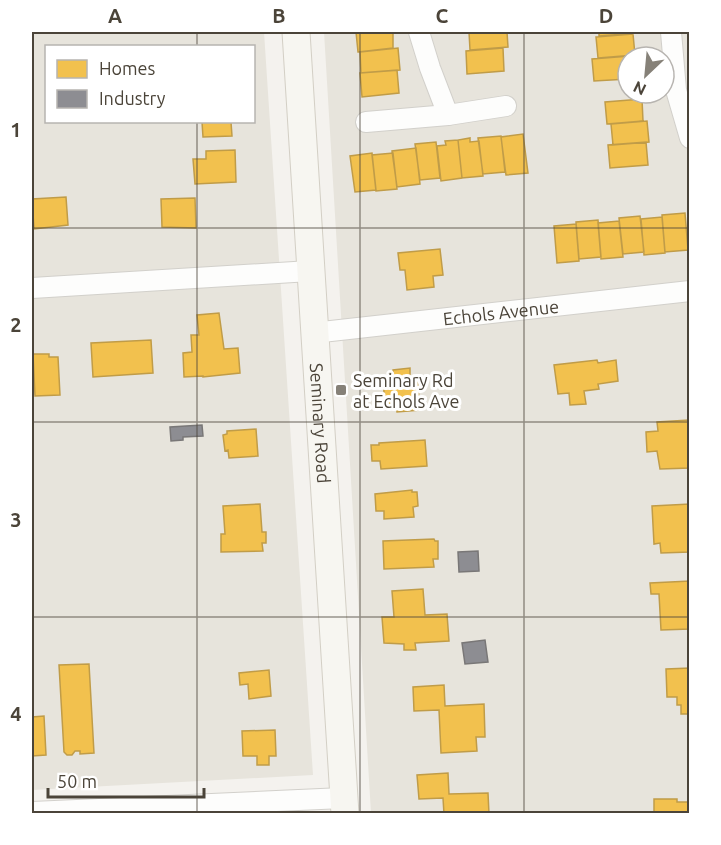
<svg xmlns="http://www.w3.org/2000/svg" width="721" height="845" font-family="Ubuntu,sans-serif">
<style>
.residential{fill:#e7e4dc;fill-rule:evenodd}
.homes{fill:#f2c14e;stroke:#c09c48;stroke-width:1.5}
.industry{fill:#8d8d92;stroke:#797777;stroke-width:1.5}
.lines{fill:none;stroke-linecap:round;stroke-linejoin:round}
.minor-casing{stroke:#d2d0cb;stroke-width:22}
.secondary-casing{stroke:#d3cfc5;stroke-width:29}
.minor{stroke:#fdfdfc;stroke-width:20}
.secondary{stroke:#f7f6f1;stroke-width:27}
.grid{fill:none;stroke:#4b4439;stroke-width:1.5;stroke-opacity:0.55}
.poi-dot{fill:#868178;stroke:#fff;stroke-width:2}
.labels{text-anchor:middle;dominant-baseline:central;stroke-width:6;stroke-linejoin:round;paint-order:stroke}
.street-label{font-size:18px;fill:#4b4439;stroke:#fff}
.poi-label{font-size:18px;fill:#4b4439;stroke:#fff;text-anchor:start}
.neatline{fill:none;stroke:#4b4439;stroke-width:2}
.grid-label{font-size:20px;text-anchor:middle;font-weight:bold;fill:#4b4439}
</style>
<rect width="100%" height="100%" fill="#f4f2ee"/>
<path class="residential" d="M32,32H264L313,775L32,790ZM46,46H254V122H46Z
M324,32H689V813H371ZM628,57H664V93H628Z"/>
<path class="homes" d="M356,32H393V48L358,52Z
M469,32H507L508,47L470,50Z
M599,32H637V33L599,36Z
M633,34L635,55L598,58L596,37Z
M398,48L400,70L361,73L360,52Z
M503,48L504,71L467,74L466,51Z
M630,56L628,57V79L594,81L592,59Z
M397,70L399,93L362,97L360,73Z
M642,99L643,121L607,124L605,102Z
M647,121L649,142L613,145L611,124Z
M202,122H231L232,136L203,137Z
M523,134L528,173L506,175L501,137Z
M501,136L505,172L483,174L478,138Z
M470,138V142L479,141L483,176L462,178L458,140Z
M458,140L462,178L441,181L437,146L446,145L445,141Z
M436,142L440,178L420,180L415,144Z
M646,142L648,165L610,168L608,145Z
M416,148L420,184L397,187L392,151Z
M235,150L236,182L195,184L193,159H206V151Z
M372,153L376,190L355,192L350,156Z
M393,153L397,189L376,191L372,155Z
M66,197L68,225L34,229L32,199Z
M195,198L196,228L162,227L161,199Z
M685,213L688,250L665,252L662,215Z
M640,216L644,252L623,254L619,218Z
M662,217L665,253L644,255L641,219Z
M598,220L601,257L579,259L576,222Z
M619,221L623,257L601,259L598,223Z
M576,224L579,261L557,263L554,226Z
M440,249L443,275L433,276L434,287L407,290L405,270H400L398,253Z
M219,313L224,349L238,348L240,373L203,377V376L184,377L183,353L192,352L191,335H199L197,315Z
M151,340L153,373L93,377L91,343Z
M33,354H49V357H58L60,395L35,396Z
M597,360L598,363L616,360L618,381L598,384L599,389L584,391L586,404L570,405L569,393L558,394L554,365Z
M410,368V377L417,376L420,410L397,412L396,403L385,404L383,380L393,379V370Z
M689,420L690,468L660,469L657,451L647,452L646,432L658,431L657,422Z
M256,429L258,456L229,458L228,450L225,451L223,435L227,434V431Z
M425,440L427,466L381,469L380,461H372L371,445H379V443Z
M412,490V492H417L418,506L413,507L414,517L384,519V511H376L375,494Z
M260,504L262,532H266V543H262L263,551L221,552V534H225L223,506Z
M690,504V552L661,553L660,543L654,544L652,506Z
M434,539L435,541H438V559H433L434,567L384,569L383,541Z
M690,581V629L661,630L659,594H651L650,583Z
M423,589L425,615L447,614L449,641L415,643L416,650H404V644L384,643L382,617H394L392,591Z
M89,664L94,753L80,754V751H75L72,755H67L64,752L59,665Z
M690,668V714H681V705H677V697H667L666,669Z
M269,670L271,696L249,699L248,684L240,685L239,673Z
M444,685L445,706L484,704L485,737H476L477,751L441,753L439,710L414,711L413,687Z
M44,716L46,755L32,756V717Z
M275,730L276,756H269V765H257V756H243L242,731Z
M448,773L449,794L488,793L489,814H444L443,798L419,799L417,775Z
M654,799H677V802H690V814H654Z"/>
<path class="industry" d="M202,425L203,436L183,437V440L171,441L170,427Z
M478,551L479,571L459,572L458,552Z
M485,640L488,662L465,664L462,643Z"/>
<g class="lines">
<defs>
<g id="minor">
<path d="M419,32L430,68L448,115"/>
<path d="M671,32L676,90L690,138"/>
<path d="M366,122L448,115L506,106"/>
<path d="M32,288L310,271"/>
<path id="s1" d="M313,333L690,291"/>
<path d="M32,812L343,798"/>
</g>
<g id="secondary">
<path id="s2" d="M296,32L345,814"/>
</g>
</defs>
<use href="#minor" class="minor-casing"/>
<use href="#secondary" class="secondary-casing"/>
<use href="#minor" class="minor"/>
<use href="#secondary" class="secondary"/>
</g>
<path class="grid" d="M197,32V46M360,32V814M524,32V814M197,122V814M32,228H690M32,422H690M32,617H690"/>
<rect class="poi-dot" x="335" y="384" width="12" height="12" rx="3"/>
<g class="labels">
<g class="street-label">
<text stroke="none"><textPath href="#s1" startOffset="189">Echols Avenue</textPath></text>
<text stroke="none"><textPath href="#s2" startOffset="392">Seminary Road</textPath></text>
</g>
<g class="poi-label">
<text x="353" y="380">Seminary Rd<tspan x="353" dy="21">at Echols Ave</tspan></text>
</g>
</g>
<rect width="721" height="845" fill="none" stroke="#ffffff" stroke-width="66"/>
<rect x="45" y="45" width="210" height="78" fill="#ffffff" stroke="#b7b4b0" stroke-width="1.5"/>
<rect x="57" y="60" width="30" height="18" fill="#f2c14e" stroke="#b7b4b0" stroke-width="1.5"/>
<text x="99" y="75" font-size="18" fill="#4b4439">Homes</text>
<rect x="57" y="90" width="30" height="18" fill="#8d8d92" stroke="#b7b4b0" stroke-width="1.5"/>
<text x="99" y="105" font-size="18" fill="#4b4439">Industry</text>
<g transform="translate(646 75) rotate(206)"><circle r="28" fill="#ffffff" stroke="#b7b4b0" stroke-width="1.5"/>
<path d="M0-4.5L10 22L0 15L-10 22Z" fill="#868178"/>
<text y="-9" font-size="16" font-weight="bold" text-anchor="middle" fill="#4b4439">N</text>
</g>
<path d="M48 788v9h156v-9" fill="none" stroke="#4b4439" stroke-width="3"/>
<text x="57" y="788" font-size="18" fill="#4b4439" stroke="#ffffff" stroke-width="4.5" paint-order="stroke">50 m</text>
<rect x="33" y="33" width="655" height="779" class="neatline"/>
<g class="grid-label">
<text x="115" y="23">A</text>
<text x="279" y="23">B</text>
<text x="442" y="23">C</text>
<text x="606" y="23">D</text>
<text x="16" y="137">1</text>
<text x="16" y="332">2</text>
<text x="16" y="527">3</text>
<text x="16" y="721">4</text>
</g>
</svg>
